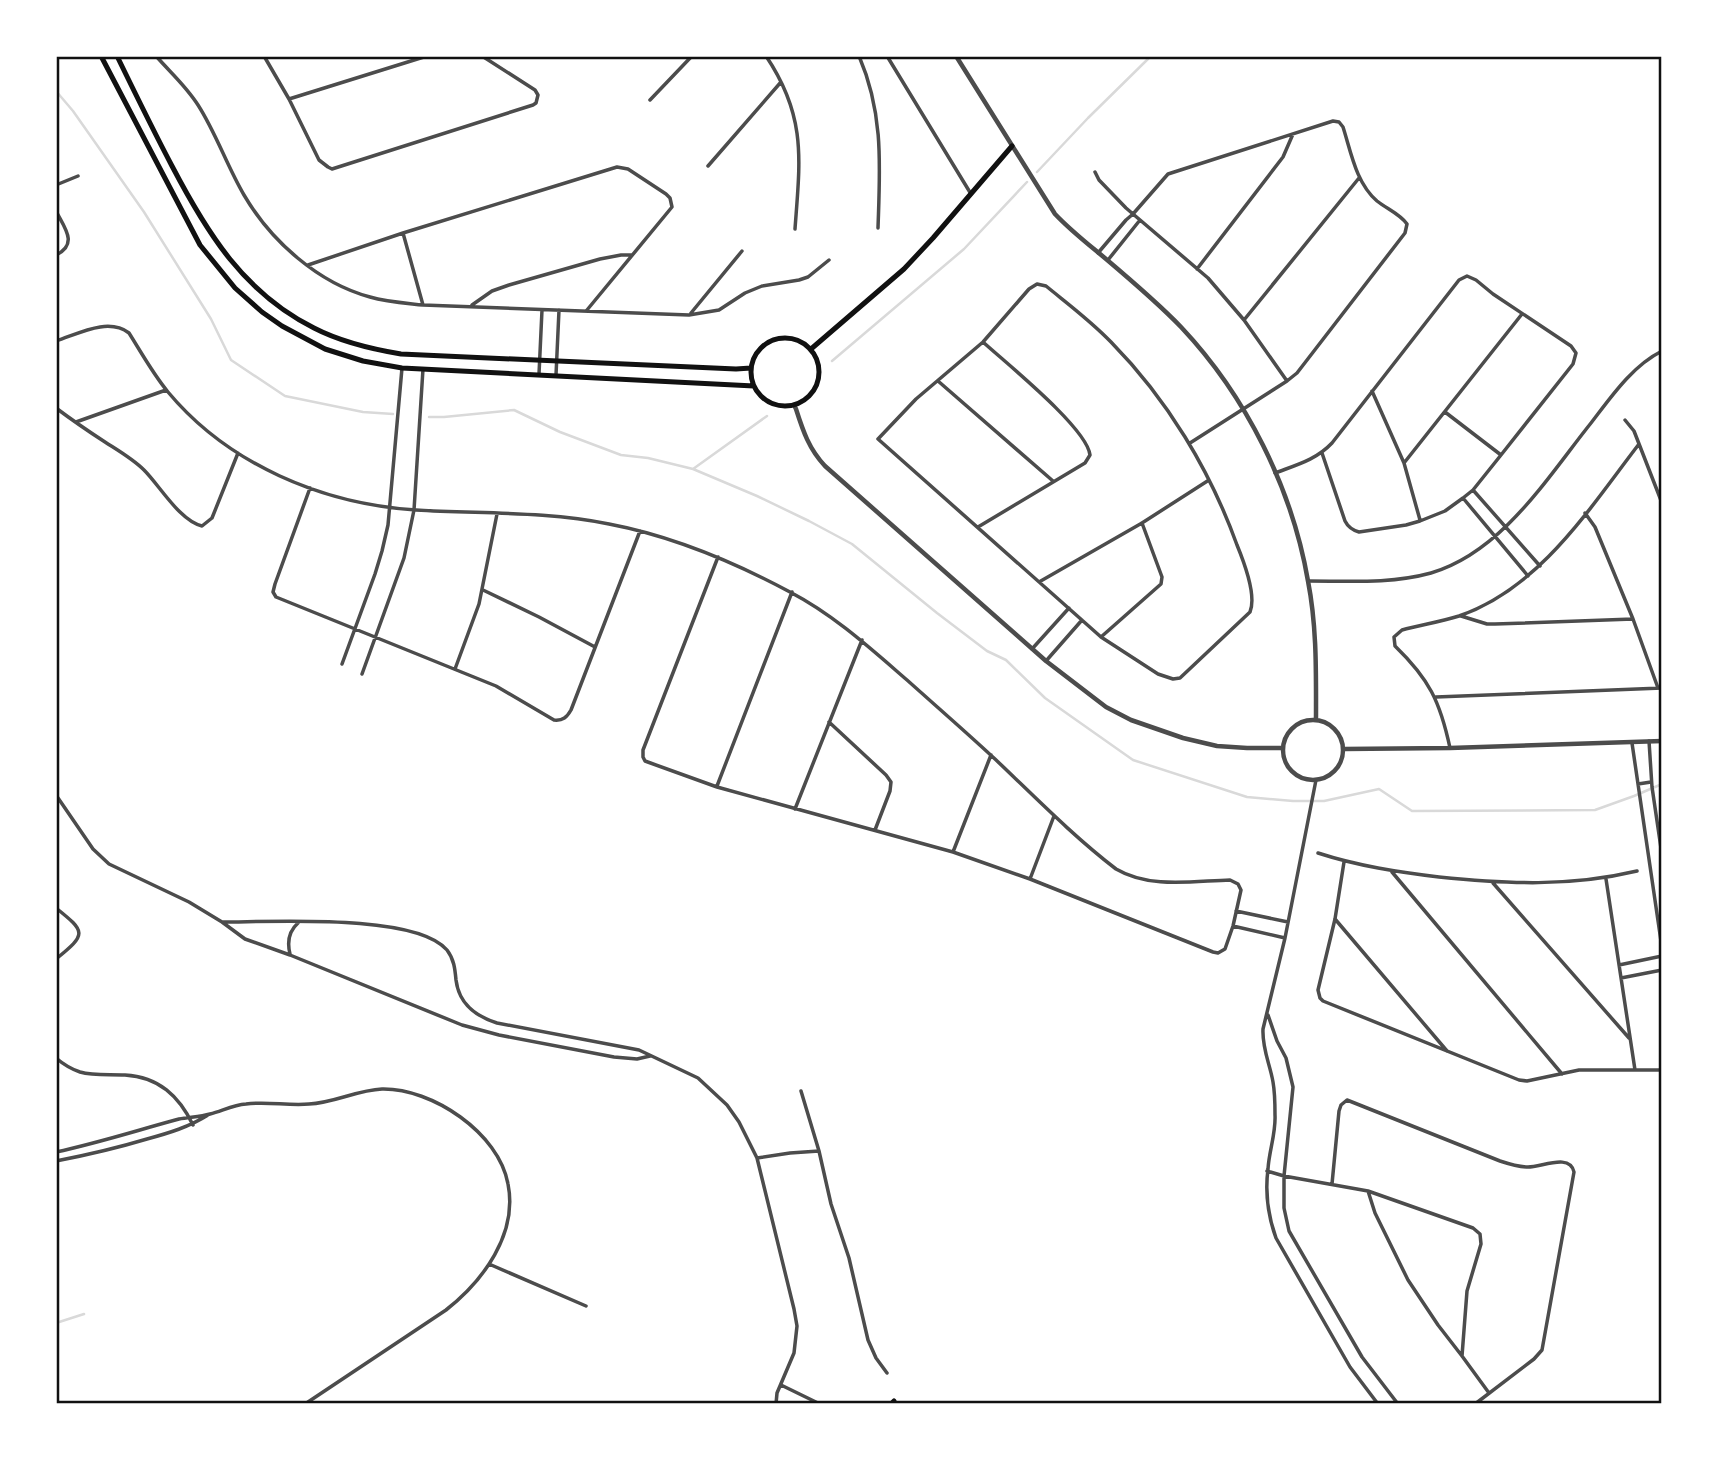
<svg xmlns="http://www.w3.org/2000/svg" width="1718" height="1460" font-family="Bitter,serif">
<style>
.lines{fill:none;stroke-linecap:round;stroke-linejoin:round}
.stream{stroke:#d9d9d9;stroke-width:2.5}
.minor{stroke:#4c4c4c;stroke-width:3.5}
.tertiary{stroke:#4c4c4c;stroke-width:4.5}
.secondary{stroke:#111;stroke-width:5}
.neatline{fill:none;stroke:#111;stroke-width:2.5}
</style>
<rect width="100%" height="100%" fill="#fff"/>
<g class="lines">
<path class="stream" d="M56,91L73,111L144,212L211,319L231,360L285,396L363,412L393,414
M1037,172L1088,118L1151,56
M832,361L964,249L1027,182
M429,417H444L514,410L560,432L621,455L648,458L693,469L757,496L809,521L852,544L937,613L987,651L1006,660L1045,698L1133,760L1247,797L1293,801H1324L1379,789L1412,811L1595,810L1634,796L1662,784
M693,469L767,416
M56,1323L84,1314"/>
<path class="minor" d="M156,56C170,72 186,86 198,105C216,133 227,166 244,195C271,241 318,283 370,297C387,302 405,303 423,305L689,315L719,310L745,293L762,286L799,280L808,277L829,260
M264,56L289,99L319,160L328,167L332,169L533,105L536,103L538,95L535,90L482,56
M766,56C807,117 800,160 795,229
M859,56C884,114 880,167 878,228
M887,56L971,194
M289,99L427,56
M650,100L692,56
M708,166L781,82
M1095,172L1099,180L1126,208L1208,278L1244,320L1287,381
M56,185L78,176
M56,211C64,227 79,244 56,255
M403,233L423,305
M1098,253L1126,220L1133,214L1168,174L1333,121L1339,122L1343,127C1351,152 1356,183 1377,201C1387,209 1400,214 1407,224L1405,233L1297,373L1287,381L1190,443
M1108,260L1140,220
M308,265L403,233L617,167L628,169L666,194L670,198L672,207L587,310
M1197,269L1283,157L1293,134
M1037,284L1046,286C1068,304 1091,321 1111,342C1167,399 1210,470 1237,545C1244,562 1257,595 1250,612L1180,678L1173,679L1158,674L1101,637L878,439L916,399L983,342L1029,289Z
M472,305L492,291L509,285L600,259L621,255H632
M691,313L742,251
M1244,320L1359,178
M56,341C78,334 108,317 129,333C141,352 153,374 168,392C228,464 322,504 416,510C480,514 546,511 609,524C672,536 734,562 790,592C834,615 870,648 907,680C936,706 966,732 995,759C1034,796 1073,836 1116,869C1150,889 1193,881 1230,880L1238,884L1241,890L1233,926L1225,949L1218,953L1213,952L1030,879L953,852L717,787L645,761L643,757V750L718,557
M539,374L542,310
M556,375L559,310
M938,381L1053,481
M1372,391L1404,463L1420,520
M56,408C72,420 88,431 105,442C119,451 133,459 144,470C160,486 180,521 202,526L212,518L238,453
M1445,412L1501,455
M1625,420L1634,431L1662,503
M76,422L166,390
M1404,463L1522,314
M1275,473C1296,465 1316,460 1332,443L1459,280L1467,276L1476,280L1493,294L1571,346L1576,353L1573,364L1501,455L1473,490L1463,498L1445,511L1420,521L1406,525L1359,532C1352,530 1348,527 1345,521L1322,453
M310,488L275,584L273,592L276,597L496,686L554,720C563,721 567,717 571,710L640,531
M1473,490L1540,566
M1463,498L1528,576
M1585,513L1595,527L1633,619L1658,688
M978,527L1085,463L1090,455C1087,428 1006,363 983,342
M1309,581C1349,581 1391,584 1431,573C1502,552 1547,478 1591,423C1611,397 1632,366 1662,351
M1039,582L1142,523L1209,480
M483,590L539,617L595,647
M1461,616L1487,624H1495L1633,619
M1101,637L1161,584L1162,577L1142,523
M1032,649L1069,608
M1046,661L1082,620
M342,664L375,574L382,551L388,525L402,368
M455,669L479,604L497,514
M362,674L404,558L414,510L423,369
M1436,697L1662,688
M829,722L886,775L891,782L890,791L875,830
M1649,741L1652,787L1662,855
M1632,743L1662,948
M1450,748C1440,701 1429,679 1395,646L1394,637L1402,630C1420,625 1440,622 1459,616C1540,588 1589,509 1639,444
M1316,780L1285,938L1263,1029C1262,1049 1270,1064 1273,1082C1275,1093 1275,1104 1275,1115C1276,1133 1269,1151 1268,1169C1265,1192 1268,1216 1276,1238L1350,1367L1378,1404
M1638,784L1651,782
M717,786L792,592
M56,795L93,849L109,864L189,902L222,922L245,939L290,955L462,1025L499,1035L614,1057L637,1059L650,1056
M795,809L862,640
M953,852L991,755
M1318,853C1358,866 1398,872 1439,877C1507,884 1570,887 1637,871
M1344,862L1335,919L1318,990L1320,998L1323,1001L1519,1080L1527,1081L1579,1070H1662
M1392,872L1562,1074
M1030,879L1054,816
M1606,879L1635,1070
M1493,883L1629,1038
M56,908C86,932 87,934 56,959
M1236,911L1288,922
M1335,919L1447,1051
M222,922C270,922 416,913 447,950C454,959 455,969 456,980C459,1004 475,1016 497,1023L639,1050L698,1078L727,1105L739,1122L757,1158L794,1309L797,1326L794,1353L777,1393L776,1404
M1233,926L1285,938
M290,954C287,942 289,931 298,923
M1619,965L1662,956
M1621,978L1662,970
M1268,1015L1277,1041L1286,1058L1293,1087L1284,1176V1208L1289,1231L1362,1357L1398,1404
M56,1058C63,1064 71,1069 80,1072C94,1076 110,1074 125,1075C159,1077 179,1096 193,1125
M801,1091L819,1151L831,1204L849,1258L868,1340L876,1358L887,1373
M56,1152C98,1143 138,1130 179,1119C189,1117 200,1117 210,1114C222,1111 233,1105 246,1104C267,1101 288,1106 309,1104C334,1103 357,1090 382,1089C432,1088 499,1133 508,1184C518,1234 483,1281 446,1310L305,1404
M757,1158L790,1153L819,1151
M56,1161C87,1155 117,1148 147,1139C169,1133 189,1127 208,1115
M1267,1171L1284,1176L1368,1191L1473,1228L1480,1234L1481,1244L1467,1291L1462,1356
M1332,1184L1339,1111L1341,1105L1347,1100L1500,1161C1509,1164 1519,1167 1528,1167C1542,1167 1570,1153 1574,1172L1542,1350L1534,1359L1475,1404
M1368,1191L1375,1213L1408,1280L1438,1325L1462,1356L1489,1393
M489,1264L586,1306
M781,1385L820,1404"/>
<path class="tertiary" d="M956,56L1055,214C1071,231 1088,244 1106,259C1132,281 1158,303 1181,327C1246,396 1292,488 1308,581C1317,627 1316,673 1316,719
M794,405L796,409C803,431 809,449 825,466L1046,661L1106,707L1131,720L1183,738L1217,746L1247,748H1283
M1283 750a30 30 0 1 1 60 0a30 30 0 1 1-60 0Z
M1344,749L1450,748L1662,741"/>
<path class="secondary" d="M101,56L200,245L235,288L262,312L282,326L325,349L363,361L402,368L754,386
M117,56C135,93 153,130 172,166C207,233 244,293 314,328C341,342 371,349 401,354L736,369L751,368
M751 372a34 34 0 1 1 68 0a34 34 0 1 1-68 0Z
M811,349L904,269L933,238L1012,146
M891,1404L894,1401"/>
</g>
<rect width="1718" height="1460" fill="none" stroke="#ffffff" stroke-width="116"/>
<rect x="58" y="58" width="1602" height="1344" class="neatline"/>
</svg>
